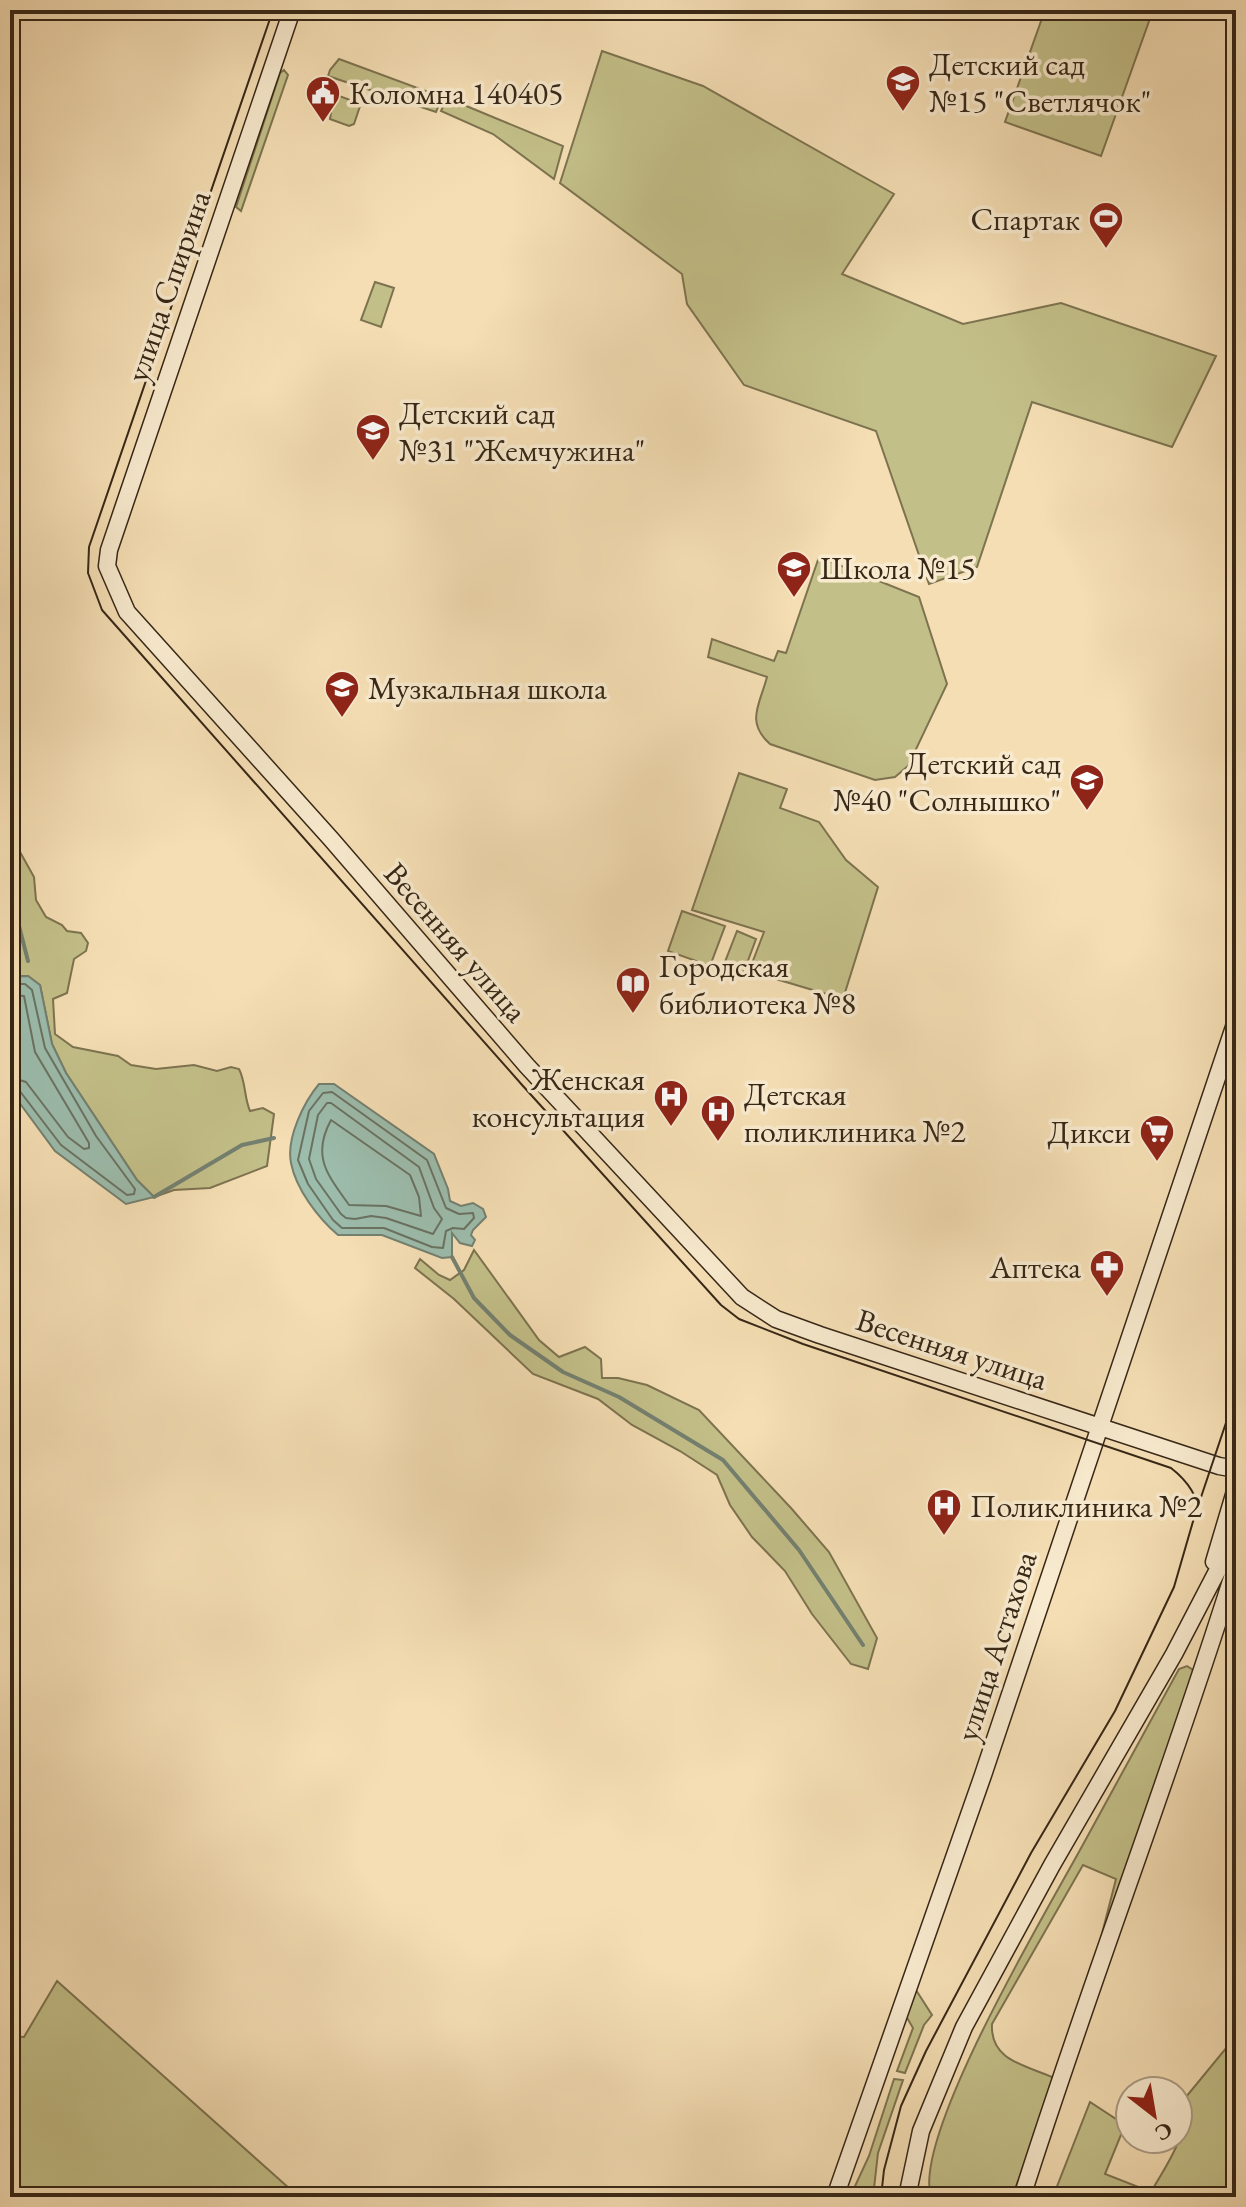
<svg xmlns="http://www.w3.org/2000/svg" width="1246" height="2207" font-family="'EB Garamond',serif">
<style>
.green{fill:#c3bf88;stroke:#7d7350;stroke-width:2}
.water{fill:#9cbcac;stroke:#748070;stroke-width:2}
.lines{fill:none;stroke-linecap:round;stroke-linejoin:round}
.shore{stroke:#6a7262;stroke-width:2}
.stream{stroke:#748070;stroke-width:4}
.secondary-casing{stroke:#372717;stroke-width:19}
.secondary{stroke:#f8eace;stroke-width:16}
.tram{stroke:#372717;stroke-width:2}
.labels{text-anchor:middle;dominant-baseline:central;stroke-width:7;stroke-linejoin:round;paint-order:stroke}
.poi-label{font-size:32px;fill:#372717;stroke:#f8eace;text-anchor:start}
.street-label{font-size:32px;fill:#372717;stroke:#f8eace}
</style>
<rect width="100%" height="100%" fill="#f5deb4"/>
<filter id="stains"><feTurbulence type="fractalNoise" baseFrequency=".0025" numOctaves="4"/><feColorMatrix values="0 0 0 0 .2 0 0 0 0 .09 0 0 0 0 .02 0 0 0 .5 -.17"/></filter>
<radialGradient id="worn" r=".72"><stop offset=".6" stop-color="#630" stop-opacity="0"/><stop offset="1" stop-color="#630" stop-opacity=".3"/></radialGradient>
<path class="green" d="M1045,10H1153L1101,156L1005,122Z
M602,51L703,86L894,194L842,274L963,324L1061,303L1216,356L1172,447L1032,402L977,567L929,584L876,431L744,385L687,304L682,274L560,183Z
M339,59L442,97L436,112L328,76L330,70Z
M284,70L288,75L241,211L236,207L280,73Z
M317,88L356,102L360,106L354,124L349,126L330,119L331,113L311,101Z
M447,98L563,146L554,179L493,134L441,111Z
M375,282L394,288L381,327L361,320Z
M819,557L919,597L947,684L908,766L895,777L875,780L770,744C745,722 760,704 767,677L708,657L712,639L774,661L778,651L786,653Z
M739,773L787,789L780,808L819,822L846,860L878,887L843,999L749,971L764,932L692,910Z
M10,834L34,877L36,900L46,917L62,925L67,931L81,933L88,943L86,951L74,959L67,993L53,999L55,1034L73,1047L118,1056L131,1065L156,1069L194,1065L217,1071L231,1067L239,1069C246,1083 244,1097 250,1111L263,1108L274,1114L267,1166L210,1188L174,1190L154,1197L137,1180L66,1073L52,1044L40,985L28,976H14L10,972Z
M682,911L725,926L710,966L668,951Z
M737,931L756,939L743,974L723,967Z
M474,1250L539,1340L559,1357L585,1347L601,1359L602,1378H618L647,1385L699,1410L791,1508L829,1552L877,1638L868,1669L851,1664L812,1614L785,1571L752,1537L730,1505L717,1475L680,1451L632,1425L598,1399L533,1374L454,1299L415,1268L420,1259L439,1275L450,1280L464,1270Z
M1187,1666L1193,1670L1192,1676L1097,1953L1116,1879L1083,1865L992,2024C990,2060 1024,2065 1052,2077V2090L1012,2197H931C912,2137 1046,1912 1080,1850C1113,1790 1146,1730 1179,1669Z
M57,1981L299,2197H10V2036L24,2037Z
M916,1990L932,2015L924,2025L905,2073L897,2071L913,2028L906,2016Z
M1236,2036V2197H1071L1056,2189L1090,2102L1125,2125L1105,2174L1151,2192C1166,2165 1191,2133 1181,2103Z
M894,2079L903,2080L878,2153L873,2197H850L869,2156Z"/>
<path class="water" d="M28,976L40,985L52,1044L66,1073L137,1180L154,1197L126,1204L55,1151L10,1090V977Z
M319,1084H334L434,1154L448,1189L450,1201L461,1206L473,1203L483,1209L486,1217L473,1230L471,1235L475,1240L472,1246L460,1243L452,1233V1257L442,1258L382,1235H338C318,1218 296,1189 291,1163C286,1138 304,1102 319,1084Z"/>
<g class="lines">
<path class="shore" d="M10,984H25L32,990L45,1048L96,1136L135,1189L134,1194L127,1195L61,1145L19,1090L10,1087
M10,995L24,996L35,1052L89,1143V1148L84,1149L68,1137L26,1082L10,1077
M332,1092L427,1160L446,1208L459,1214L473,1213L474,1218L464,1229L453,1228L446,1231L443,1248L432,1247L384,1228H342L333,1220L308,1184L298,1160L309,1111L323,1093Z
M331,1103L419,1167L434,1208L442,1219L433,1234L386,1218L371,1216L355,1219L346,1218L341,1214L316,1179L309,1159L318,1115L327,1103Z
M331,1120L410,1175L419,1197L421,1216L386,1206L349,1205C328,1175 311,1157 331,1120Z"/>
<path class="stream" d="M10,891L28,961
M154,1197L242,1145L274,1138
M452,1257L474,1298L510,1335L563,1372L619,1397L723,1460L799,1550L863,1645"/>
<defs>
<path id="secondary" d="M292,10L109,550L107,566L127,612L331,839L527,1066L742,1297L776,1319L820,1335L1219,1466L1236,1469
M1214,1562L1236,1488
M835,2197L983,1775L1236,1021
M907,2197L921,2131L964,2027L1052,1865L1174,1654L1236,1535
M1022,2197C1089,1985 1170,1777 1236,1565"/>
</defs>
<use href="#secondary" class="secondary-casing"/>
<use href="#secondary" class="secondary"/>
<path class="tram" d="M273,10L89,547L88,573L102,610L523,1086L721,1305L739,1319L803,1344L1171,1468C1189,1482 1197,1496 1202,1518
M881,2197L884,2170L901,2106L926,2051L1031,1853L1115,1711L1174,1587L1194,1518L1236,1393"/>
</g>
<defs>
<symbol id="school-pin" viewBox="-11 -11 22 30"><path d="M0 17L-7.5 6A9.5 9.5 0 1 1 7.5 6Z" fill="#8f2418" stroke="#f8eace"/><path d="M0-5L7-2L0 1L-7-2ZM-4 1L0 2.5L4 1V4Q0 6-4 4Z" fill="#fff"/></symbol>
<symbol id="civic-pin" viewBox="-11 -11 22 30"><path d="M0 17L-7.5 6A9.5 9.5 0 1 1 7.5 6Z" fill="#8f2418" stroke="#f8eace"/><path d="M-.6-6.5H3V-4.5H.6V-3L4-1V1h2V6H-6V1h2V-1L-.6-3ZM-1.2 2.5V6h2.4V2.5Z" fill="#fff"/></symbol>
<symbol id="stadium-pin" viewBox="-11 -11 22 30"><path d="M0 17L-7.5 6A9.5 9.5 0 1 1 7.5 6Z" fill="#8f2418" stroke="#f8eace"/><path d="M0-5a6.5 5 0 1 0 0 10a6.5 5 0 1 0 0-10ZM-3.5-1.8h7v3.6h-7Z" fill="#fff"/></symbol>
<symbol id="library-pin" viewBox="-11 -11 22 30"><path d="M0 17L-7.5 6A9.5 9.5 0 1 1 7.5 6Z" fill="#8f2418" stroke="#f8eace"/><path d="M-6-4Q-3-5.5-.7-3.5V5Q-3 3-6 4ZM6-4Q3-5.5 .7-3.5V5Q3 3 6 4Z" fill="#fff"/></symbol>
<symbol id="hospital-pin" viewBox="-11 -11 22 30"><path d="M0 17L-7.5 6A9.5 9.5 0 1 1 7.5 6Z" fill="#8f2418" stroke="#f8eace"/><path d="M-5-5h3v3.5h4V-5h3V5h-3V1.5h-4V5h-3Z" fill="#fff"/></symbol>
<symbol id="supermarket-pin" viewBox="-11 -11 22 30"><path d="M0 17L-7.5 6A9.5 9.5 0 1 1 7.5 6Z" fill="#8f2418" stroke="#f8eace"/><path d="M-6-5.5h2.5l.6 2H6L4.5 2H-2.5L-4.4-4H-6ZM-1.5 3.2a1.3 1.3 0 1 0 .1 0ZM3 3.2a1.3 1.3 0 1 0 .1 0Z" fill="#fff"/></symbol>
<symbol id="pharmacy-pin" viewBox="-11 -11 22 30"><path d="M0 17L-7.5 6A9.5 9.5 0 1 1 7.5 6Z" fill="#8f2418" stroke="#f8eace"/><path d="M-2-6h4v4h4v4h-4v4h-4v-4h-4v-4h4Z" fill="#fff"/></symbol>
</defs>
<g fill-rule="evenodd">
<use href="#school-pin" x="883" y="62" width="40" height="54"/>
<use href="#civic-pin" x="303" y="73" width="40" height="54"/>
<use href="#stadium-pin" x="1086" y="199" width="40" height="54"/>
<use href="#school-pin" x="353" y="411" width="40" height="54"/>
<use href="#school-pin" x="774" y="548" width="40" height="54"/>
<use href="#school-pin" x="322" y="668" width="40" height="54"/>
<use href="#school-pin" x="1067" y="761" width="40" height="54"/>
<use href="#library-pin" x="613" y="964" width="40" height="54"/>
<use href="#hospital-pin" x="651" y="1077" width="40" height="54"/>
<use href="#hospital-pin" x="698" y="1092" width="40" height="54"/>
<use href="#supermarket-pin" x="1137" y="1112" width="40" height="54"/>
<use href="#pharmacy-pin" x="1087" y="1247" width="40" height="54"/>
<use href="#hospital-pin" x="924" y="1486" width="40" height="54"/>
</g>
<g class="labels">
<g class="poi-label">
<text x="929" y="64">Детский сад<tspan x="929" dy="37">№15 "Светлячок"</tspan></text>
<text x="349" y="93">Коломна 140405</text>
<text x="1080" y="219" text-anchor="end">Спартак</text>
<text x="399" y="413">Детский сад<tspan x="399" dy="37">№31 "Жемчужина"</tspan></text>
<text x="820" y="568">Школа №15</text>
<text x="368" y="688">Музкальная школа</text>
<text x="1061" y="763" text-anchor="end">Детский сад<tspan x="1061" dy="37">№40 "Солнышко"</tspan></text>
<text x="659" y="966">Городская<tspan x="659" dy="37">библиотека №8</tspan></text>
<text x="645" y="1079" text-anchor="end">Женская<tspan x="645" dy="37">консультация</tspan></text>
<text x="744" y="1094">Детская<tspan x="744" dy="37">поликлиника №2</tspan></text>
<text x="1131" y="1132" text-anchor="end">Дикси</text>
<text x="1081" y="1267" text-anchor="end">Аптека</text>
<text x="970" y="1506">Поликлиника №2</text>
</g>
<g class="street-label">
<text transform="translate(168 286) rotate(-71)">улица Спирина</text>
<text transform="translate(456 942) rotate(49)">Весенняя улица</text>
<text transform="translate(952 1349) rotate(18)">Весенняя улица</text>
<text transform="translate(996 1646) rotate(-72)">улица Астахова</text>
</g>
</g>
<rect width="1246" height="2207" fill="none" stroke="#f5deb4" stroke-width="40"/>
<rect x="12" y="12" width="1222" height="2183" fill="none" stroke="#372717" stroke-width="4"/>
<rect x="20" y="20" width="1206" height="2167" fill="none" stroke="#372717" stroke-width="2"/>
<g transform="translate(1154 2115) rotate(149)"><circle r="38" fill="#f8eace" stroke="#ab9c85" stroke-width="2"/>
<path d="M0-6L14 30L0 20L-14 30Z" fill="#8f2418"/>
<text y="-12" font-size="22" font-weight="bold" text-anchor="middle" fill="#372717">С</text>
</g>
<rect width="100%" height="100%" filter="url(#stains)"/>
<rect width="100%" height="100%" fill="url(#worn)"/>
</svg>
